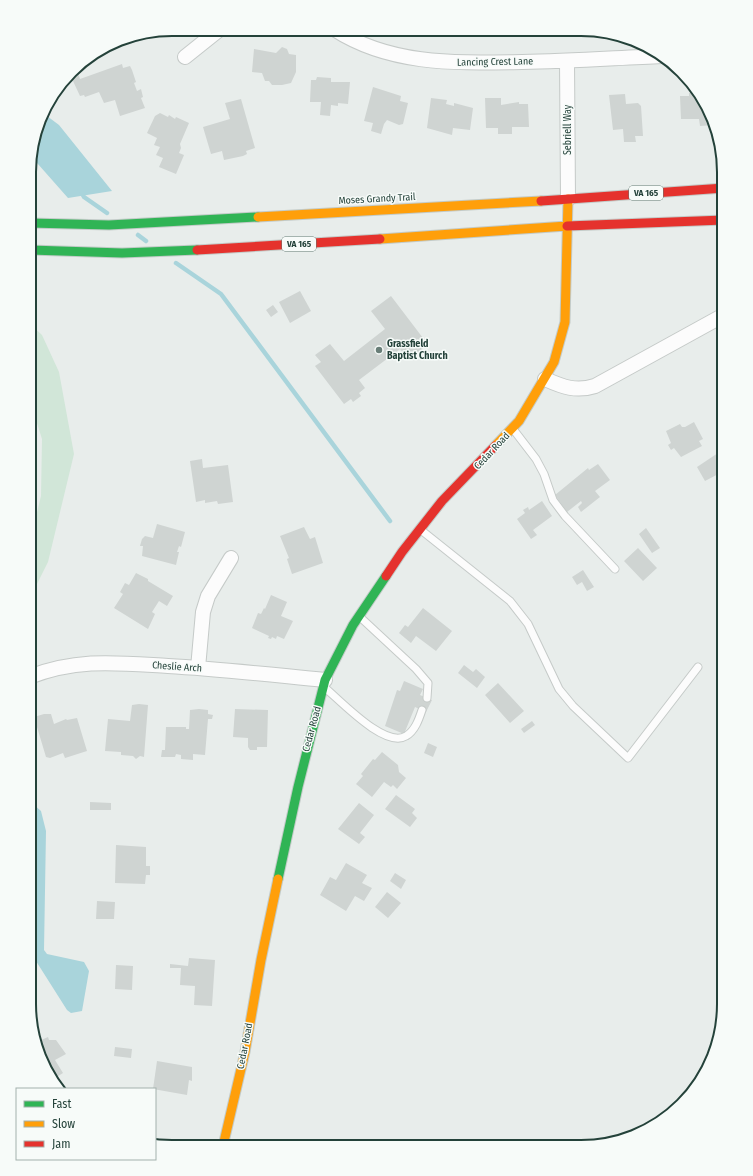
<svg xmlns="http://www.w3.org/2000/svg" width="753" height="1176" font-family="'Fira Sans Condensed',sans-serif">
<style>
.green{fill:#d1e6d8}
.water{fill:#a9d4db}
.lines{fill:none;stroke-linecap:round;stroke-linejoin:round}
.stream{stroke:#a9d4db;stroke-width:4.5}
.building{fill:#cfd4d2}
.lane-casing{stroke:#c5cac8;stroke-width:9}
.street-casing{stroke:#c5cac8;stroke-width:16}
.fast-casing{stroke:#c3cbc8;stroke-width:11}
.slow-casing{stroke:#c3cbc8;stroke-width:11}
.jam-casing{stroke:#c3cbc8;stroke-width:11}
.lane{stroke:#fcfcfc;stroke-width:7}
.street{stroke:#fcfcfc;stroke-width:14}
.fast{stroke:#30b455;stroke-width:9}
.slow{stroke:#ff9f0a;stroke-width:9}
.jam{stroke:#e5322d;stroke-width:9}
.poi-dot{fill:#697e78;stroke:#f7fbf9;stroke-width:1.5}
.labels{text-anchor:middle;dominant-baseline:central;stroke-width:3;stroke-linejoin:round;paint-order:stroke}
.shield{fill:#f7fbf9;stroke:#637a73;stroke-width:1}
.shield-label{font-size:9px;font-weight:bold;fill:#24423a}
.street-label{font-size:10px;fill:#24423a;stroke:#f7fbf9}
.poi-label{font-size:10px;font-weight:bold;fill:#24423a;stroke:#f7fbf9;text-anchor:start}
.rim{fill:none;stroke:#24423a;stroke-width:2}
</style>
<rect width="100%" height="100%" fill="#e8edeb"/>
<path class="green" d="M30,324L42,335L59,372L74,454L48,562L30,598V541L41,496L42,439L30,401Z"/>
<path class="water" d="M43,113L59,125L112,191L68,198L30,155Z
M29,804H33L41,811L46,831L44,950L47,954L84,962L89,971L82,1011L71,1013L67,1010L29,950Z"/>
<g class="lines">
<path class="stream" d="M80,190L84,197L107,213
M138,235L146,241
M176,263L221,294L390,521"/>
</g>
<path class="building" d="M282,47L287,49L289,54L296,55V72L291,83L282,85H272L269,81H265L262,73L252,72L254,49L276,53Z
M122,64L123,68L130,66L132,70L136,82L134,83L137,91L141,89L143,97L141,98L145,108L120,116L115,100L104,103L99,92L85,97L84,95L80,96L73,81L68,83L66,79L76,67L80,79Z
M317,77L331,78V82H350L348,104L338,103V106L331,105L330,116L320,115L321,102H310L311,80H316Z
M373,87L401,96L400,101L408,103L403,124L399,125L387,120L384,124L381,134L371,131L373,123L364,121Z
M689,93H694L713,117L714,125L700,126L699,119H681L680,96H689Z
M625,94L626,104L638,103L641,106L643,136H635L636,142H624L623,129L613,130L609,95Z
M431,98L447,100L446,104L454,106V103L473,108L470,130L453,128L452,135L427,128Z
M485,98H501V105L519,102V104H528L529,127H512V134H498V128H486Z
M241,99L255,148L246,151L247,154L243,156L224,160L222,151L211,154L203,127L230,119L225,103Z
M160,113L168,117L169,115L175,119L176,117L189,123L180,144L181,148L179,153L184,155L176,174L159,167L163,158L156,155L160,147L154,145L157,138L147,133L155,116Z
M300,291L311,311L290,323L279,302Z
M391,296L426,342L421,346L423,349L415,355L413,352L407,357L400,349L359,380L365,388L359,393L361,396L353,402L351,399L344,404L315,366L321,362L315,355L330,344L344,361L385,329L371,311Z
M273,305L278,312L271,317L266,310Z
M694,422L703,439L699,441L702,446L681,457L674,448L671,450L668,445L671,443L666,431L680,424L682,427H685Z
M724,449V471L705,481L697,467Z
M202,459L203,468L228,465L233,502L218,504L217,501L205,503V500L196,502L190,461Z
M598,464L610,480L595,491L600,497L581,512L578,507L582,503L581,501L567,512L555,495L588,468L589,470Z
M542,501L552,516L533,530L537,535L531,539L517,519L525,513L523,510L528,507L529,510Z
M157,524L185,532L181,547L179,546L177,552H179L176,565L142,556L143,546H140L142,539L145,536L153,538Z
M304,527L310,539L315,537L323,563L292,574L287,559L289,558L280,536Z
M646,528L660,548L652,553L639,534Z
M638,548L657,568L643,581L624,561Z
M583,570L594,587L587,591L582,582L577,585L572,577Z
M136,573L148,579V581L173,596L167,606L159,601L152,612L155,614L148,629L114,608L123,594L120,592L125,583L129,585Z
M271,595L287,602L281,616L293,621L284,639L277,636L276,639L272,637L271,639L268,638L269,636L252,628L258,613L261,614L264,608L265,609Z
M423,608L452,631L436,651L416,636L411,643L399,633L405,625L408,627Z
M464,665L473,672L476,669L485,677L477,688L458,673Z
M404,681L423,689L420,695L432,700L426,712L415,707L404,734L385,726L397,690L400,691Z
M498,683L524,711L510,723L485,695Z
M139,704L148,705L144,757L140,756L136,759L133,756L121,755V752L105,751L108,719L130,721L132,705Z
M199,709L208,710V714L213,715L212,719H208L205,755L193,754V760L181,759V755L176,754L175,757H161L162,750H165L166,727H186V729H189L190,710Z
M235,709L268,710L267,747H257V750H250L248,747V738L233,737Z
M44,714H51L54,724L66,719L67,720L77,718L87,751L65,758L63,753L50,758L46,757L34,717Z
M532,721L535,725L524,733L521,729Z
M428,743L437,747L433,757L424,753Z
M382,752L398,765L399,772L406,778L397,789L393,785L391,787L384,782L372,797L356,784L363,776L361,774L373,759L375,760Z
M396,795L415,809L412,813L417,818L410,827L385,809Z
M90,802L111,803V810H90Z
M359,803L374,815L360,833L365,837L359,844L338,829Z
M116,845L146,847V866H150V875H146L145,884L115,883Z
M346,863L367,875L362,883L372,888L364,901L355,896L346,911L320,895L330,877L336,880Z
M395,873L406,880L401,889L390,881Z
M387,892L401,903L388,918L375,907Z
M97,901L115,902L114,919H96Z
M189,958L215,960L212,1006L194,1005L195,986L180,985L181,968H170V964L188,966Z
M116,965L133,966L132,990L115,989Z
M48,1037L49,1040H56L66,1054L55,1060L63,1073L55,1078L40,1059L37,1044L39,1041Z
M115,1047L132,1049L131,1058L114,1056Z
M157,1061L192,1067V1081L189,1080L187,1095L153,1089Z"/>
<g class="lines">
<defs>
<path id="lane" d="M513,429L536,459L544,474L553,500L565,516L615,569
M421,530L510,601L528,624L559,689L573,706L628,758L698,667
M360,617L416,669L428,683L427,698
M324,687C340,700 385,749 406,736C415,731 419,719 422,710"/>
<path id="street" d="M334,29C391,66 458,63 522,62C569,61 615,58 662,56
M185,57L220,29
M567,61L568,199
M545,379C563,387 576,392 595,386L724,315
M198,668L203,612L208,596L231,558
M29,677C78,658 117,663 168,666C220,669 273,675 325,680"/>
<path id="fast" d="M30,223L109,225L258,217
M30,250L122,253L197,250
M278,879L298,787L325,680L353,625L386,576"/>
<path id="slow" d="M258,217L541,201
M380,239L567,226
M495,446L519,421L554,362L565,322L568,199
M689,1095L706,1071
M223,1146L245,1052L261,960L278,879"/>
<path id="jam" d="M541,201L724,188
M567,226L724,220
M197,250L380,239
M386,576L402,552L442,501L495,446"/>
</defs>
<use href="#lane" class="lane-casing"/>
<use href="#street" class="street-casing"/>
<use href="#fast" class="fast-casing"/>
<use href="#slow" class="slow-casing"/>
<use href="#jam" class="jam-casing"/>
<use href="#lane" class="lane"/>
<use href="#street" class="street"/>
<use href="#fast" class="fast"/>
<use href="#slow" class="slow"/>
<use href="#jam" class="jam"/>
</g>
<circle class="poi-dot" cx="379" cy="350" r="4"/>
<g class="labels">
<g class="shield">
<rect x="629" y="186" width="34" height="14" rx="3"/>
<rect x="282" y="237" width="34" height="14" rx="3"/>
</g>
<g class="shield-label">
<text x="646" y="193">VA 165</text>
<text x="299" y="244">VA 165</text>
</g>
<g class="street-label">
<text transform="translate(495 62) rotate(-1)">Lancing Crest Lane</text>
<text transform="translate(568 130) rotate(-90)">Sebriell Way</text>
<text transform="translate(377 199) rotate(-3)">Moses Grandy Trail</text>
<text transform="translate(492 451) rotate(-47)">Cedar Road</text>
<text transform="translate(177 667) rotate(4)">Cheslie Arch</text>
<text transform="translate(312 729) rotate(-75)">Cedar Road</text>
<text transform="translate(245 1046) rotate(-79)">Cedar Road</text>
</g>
<g class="poi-label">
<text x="387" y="344">Grassfield<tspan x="387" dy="12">Baptist Church</tspan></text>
</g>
</g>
<path d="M0 0H753V1176H0ZM172 36H581A136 136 0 0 1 717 172V1004A136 136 0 0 1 581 1140H172A136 136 0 0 1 36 1004V172A136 136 0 0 1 172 36Z" fill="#f7fbf9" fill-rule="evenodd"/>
<path class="rim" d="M172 36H581A136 136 0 0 1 717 172V1004A136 136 0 0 1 581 1140H172A136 136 0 0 1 36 1004V172A136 136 0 0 1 172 36Z"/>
<rect x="16" y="1088" width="140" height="72" fill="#f7fbf9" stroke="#a3b1ad"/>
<rect x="24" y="1101" width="20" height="6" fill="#30b455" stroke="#a3b1ad"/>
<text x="52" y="1108" font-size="12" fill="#24423a">Fast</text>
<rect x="24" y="1121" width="20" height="6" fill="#ff9f0a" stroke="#a3b1ad"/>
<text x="52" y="1128" font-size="12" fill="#24423a">Slow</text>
<rect x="24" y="1141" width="20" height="6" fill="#e5322d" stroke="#a3b1ad"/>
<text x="52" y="1148" font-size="12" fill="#24423a">Jam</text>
</svg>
